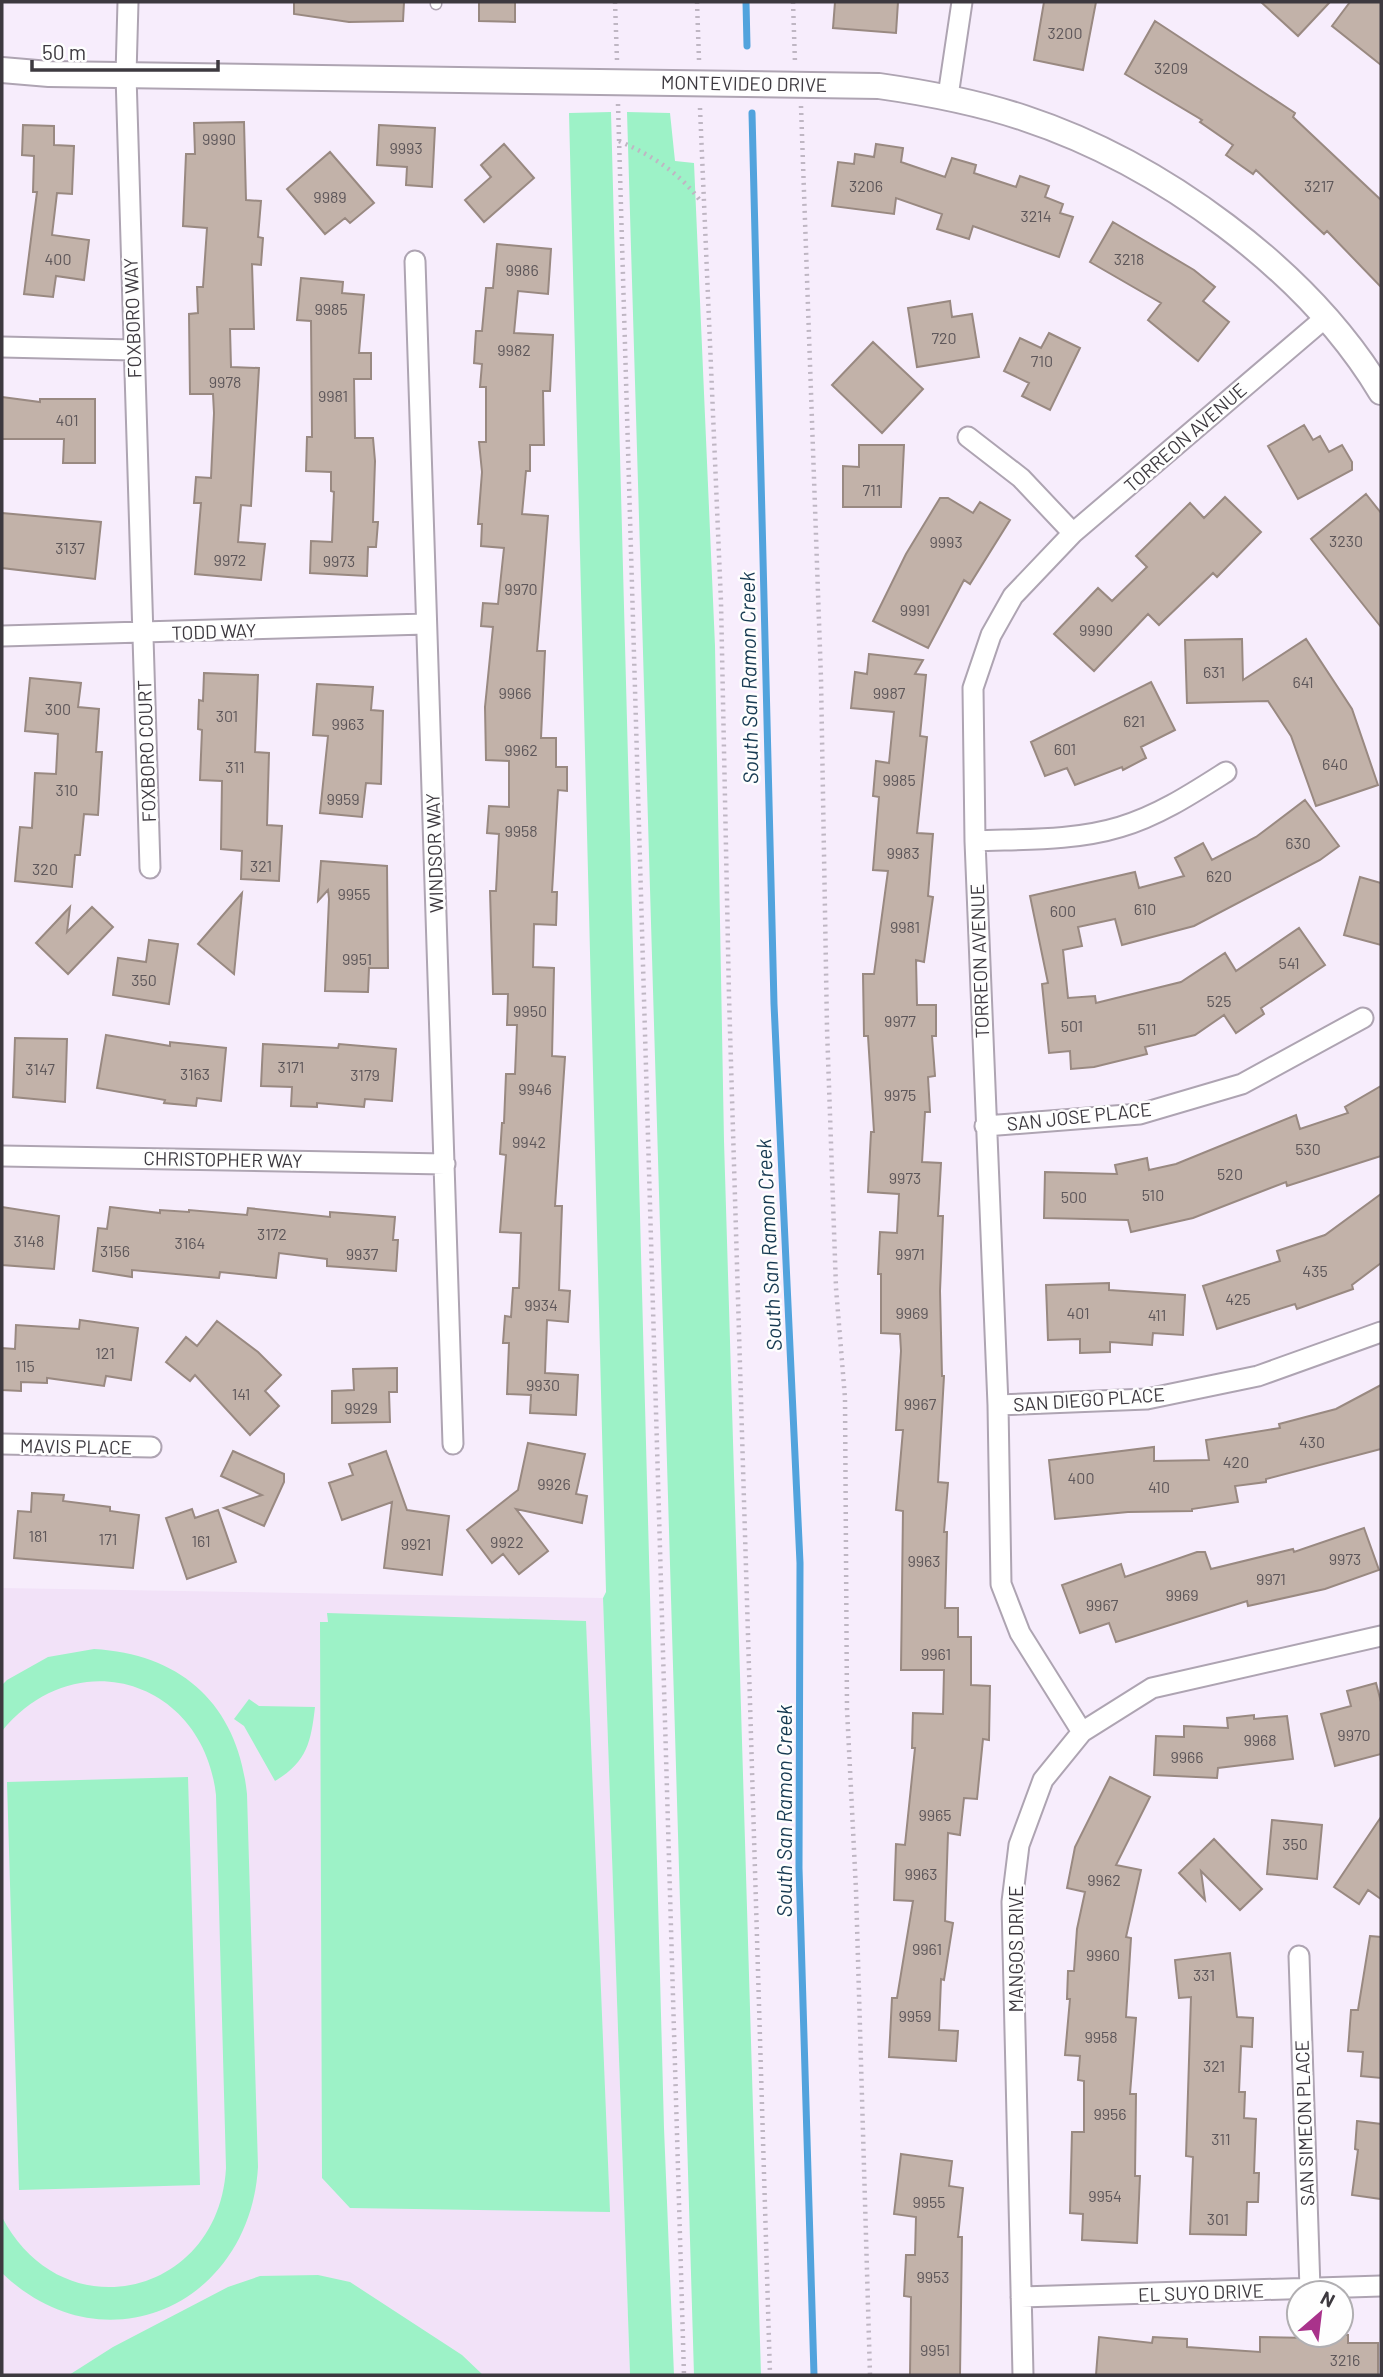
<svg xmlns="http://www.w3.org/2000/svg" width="1383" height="2377" font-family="Barlow,sans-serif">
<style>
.built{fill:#f2e2f8}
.green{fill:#9df2c7}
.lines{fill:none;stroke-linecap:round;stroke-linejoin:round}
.stream{stroke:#52a3dd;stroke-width:7}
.building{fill:#c2b2a9;stroke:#998981;stroke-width:2}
.service-casing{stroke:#aea4b2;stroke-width:13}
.minor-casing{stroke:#aea4b2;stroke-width:23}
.tertiary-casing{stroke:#aea4b2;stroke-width:28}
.path{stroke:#bfb6c3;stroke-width:4.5;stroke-dasharray:2 5;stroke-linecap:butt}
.service{stroke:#fff;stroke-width:10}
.minor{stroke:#fff;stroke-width:19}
.tertiary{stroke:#fff;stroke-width:24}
.labels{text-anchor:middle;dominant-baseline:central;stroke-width:5;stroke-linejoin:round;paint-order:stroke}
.number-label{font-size:16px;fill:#5e575a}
.street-label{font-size:19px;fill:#3d393f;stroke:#fefefe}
.water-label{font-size:21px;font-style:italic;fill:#173a52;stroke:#fefefe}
</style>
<rect width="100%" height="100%" fill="#f7edfc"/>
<path class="built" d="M2,1588L603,1598L630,2375H2Z"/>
<path class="green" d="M611,112L664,2128L674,2375H630L603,1598L606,1592L569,113Z
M627,112L670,113L675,161L694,163L715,646L724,1141L761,2375H694Z
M327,1613L586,1621L610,2212L350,2208L322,2178L320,1622H328Z
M94,1649C183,1654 238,1706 247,1794L258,2167C250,2305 104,2371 2,2273V2217C62,2333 219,2297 226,2168L216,1795C203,1680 76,1641 2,1731V1685L7,1680L48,1657Z
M249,1699L259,1706L315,1707C311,1742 307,1762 275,1781L244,1726L234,1719Z
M188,1777L200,2185L19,2190L7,1782Z
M318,2275L350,2282L462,2355L483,2375H69L113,2347L228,2287L260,2276Z"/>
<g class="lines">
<path class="stream" d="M746,2L747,46
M752,113L774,1004L800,1563L799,1868L814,2375"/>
</g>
<path class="building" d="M294,2H404L403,21L349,22L294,14Z
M479,2H515V22L479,21Z
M835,2H898L896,33L833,28Z
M1044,2H1096L1083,70L1034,60Z
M1261,2H1330L1298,36Z
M1350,2H1381V65L1332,26Z
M1155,21L1295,113L1293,117L1381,200V287L1327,231L1324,234L1256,170L1253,174L1226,155L1233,145L1200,122L1202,120L1125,74Z
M244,122L246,200L261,201L258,237L263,238L261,265L252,264L254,329H230L231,367L259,368L251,506L241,505L238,542L265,544L261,580L195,574L201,503H194L196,477L211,478L214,413L213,394H190L189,314L198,313L197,287H203L207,228L183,226L186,154H195L194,123Z
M23,125L54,126V145L74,146L72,194L57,193L52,235L89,240L84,280L56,276L53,297L24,294L37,192H33L34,156L22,155Z
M379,125L435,128L432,187L406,185L407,167L377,165Z
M504,144L534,178L484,222L465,200L491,177L481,165Z
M876,144L903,148L901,162L945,177L952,158L976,165L974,173L1016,187L1020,176L1049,186L1045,197L1063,204L1060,213L1073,217L1059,257L973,226L969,239L937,229L942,214L896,198L894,214L832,206L838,162L854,164L855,154L874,157Z
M330,152L374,203L350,223L345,218L325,234L287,189Z
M1113,222L1194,270L1215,287L1203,301L1229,322L1198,361L1148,320L1161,303L1090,262Z
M497,244L551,249L548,294L518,291L514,333L553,335L550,391H543L544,445H530V471H526L522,514L548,516L537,651H545L541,738H556V767H567V791L558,790L552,892H557L556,925L534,924L533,967L554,968L552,1056L565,1057L555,1206H562L559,1290L570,1291L568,1322L547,1320L545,1373L578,1375L576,1415L530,1413L531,1395L507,1394L509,1343H503L505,1316L511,1317L513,1288H519L521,1233L500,1232L506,1155L500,1154L502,1123H504L506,1074H515L517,1025H507L508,994H493L490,891H496L499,834L487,833L489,806L509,807V761L486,760L485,707L493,627L481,626L483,603L498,604L504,548L481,546L482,524H478L482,472L479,442H486V387H480L482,364L474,363L476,331H482L486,288H493Z
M301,278L343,282L342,293L364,295L359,353H371V379H354L355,438H373L375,461L373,522H378L376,547H368L367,576L310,573L311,541L332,542L334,492L331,491V472L306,471L307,437H312L311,321L297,320Z
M950,301L952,317L972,314L979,357L917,367L908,308Z
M1049,333L1080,348L1050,410L1022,396L1029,383L1004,371L1020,338L1041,348Z
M873,342L923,389L882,433L832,385Z
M2,397L40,402V399H95V463H63L64,439H2Z
M1304,425L1313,440L1320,436L1329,452L1342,445L1352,462V470L1298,499L1268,446Z
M859,445H904L901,507H843V466L859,467Z
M1366,494L1381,513V627L1311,539Z
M1225,497L1261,532L1217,577L1213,573L1159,625L1148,614L1094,671L1054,634L1098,588L1112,601L1147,567L1136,556L1190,503L1204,518Z
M940,498H948L973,513L980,502L1010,520L970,584L964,580L928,648L873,621L906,554Z
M2,513L101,522L95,579L2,568Z
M1242,639L1243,680L1306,639L1352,709L1378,785L1316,806L1291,736L1268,701L1187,703L1185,640Z
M869,654L923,660L915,674L926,675L920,736L927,737L917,833L933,834L928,896L933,897L924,962L916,960L917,1005H936V1036H932L935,1076L928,1077L930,1112H925L922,1162L941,1163L938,1216H943L940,1291L942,1376H944L938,1482L948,1483L944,1532H947L945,1608H958V1637H971V1685L990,1686L989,1740L983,1739L977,1799L964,1798L960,1835L948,1833L945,1921L953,1923L944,1980L941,1979L939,2030L958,2031L956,2061L889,2057L892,1998H897L913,1901L894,1900L896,1844L905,1845L915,1748H912L913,1713L943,1714L944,1670H901L903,1511L896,1510L903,1430H896L901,1351L900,1334L881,1333V1274H878L880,1232L897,1233L899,1194L868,1192L871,1132H874L868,1036H864L863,974H874L888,871L873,870L879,797L873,796L876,761L889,763L894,712L851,708L855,672L867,674Z
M204,673L258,675L255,752L269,753L267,825L282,826L279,881L241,879L242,851L221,849L222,781L200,780L202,730L198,729L199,700L203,701Z
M30,678L81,683L78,707L99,709L96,752H102L98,815L84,814L80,855H75L72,887L15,881L20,827L32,828L35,773L56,774L58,734L25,731Z
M1151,682L1175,730L1141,747L1146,758L1123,770L1122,767L1075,785L1067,768L1045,776L1031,742Z
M317,684L373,687L371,710L383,711L381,784L366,783L362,817L320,813L328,736L313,735Z
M1305,800L1339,846L1320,860L1194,926L1122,945L1115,919L1078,927L1082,946L1063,950L1068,998L1095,996L1096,1003L1181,982L1225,953L1236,971L1299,928L1325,965L1261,1008L1264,1014L1236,1033L1224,1015L1195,1035L1145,1047L1147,1054L1094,1067L1071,1069L1070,1051L1049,1053L1042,984L1048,983L1030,896L1135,872L1139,888L1184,876L1175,858L1203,843L1212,860L1256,837Z
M321,861L387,866L388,968H369L368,992L325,991L329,899L328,890L318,901Z
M1360,877L1381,883V945L1344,935Z
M242,893L234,974L198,944Z
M70,907L67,932L92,907L113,927L68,974L36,943Z
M149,940L178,944L169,1004L113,995L118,958L146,962Z
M106,1035L170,1046V1042L226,1048L221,1101L197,1098L196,1106L164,1103L165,1100L97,1088Z
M15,1038L67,1039L65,1102L13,1097Z
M263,1044L338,1048L339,1044L396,1049L392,1101L365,1099L364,1107L317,1103V1107L291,1106L292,1087L261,1086Z
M1381,1086V1156L1287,1186L1286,1182L1193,1218L1131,1232L1128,1220L1044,1218L1045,1172L1117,1174L1115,1165L1147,1158L1149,1170L1176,1164L1296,1115L1300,1129L1348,1113L1345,1107Z
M1381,1194V1263L1352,1285L1353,1289L1297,1309L1295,1304L1217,1329L1203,1286L1280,1261L1277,1251L1325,1235Z
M2,1207L59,1216L54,1269L2,1265Z
M110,1207L160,1213V1210L189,1212V1210L247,1215L248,1208L330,1217V1212L395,1217L393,1240H398L396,1271L327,1266V1259L279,1253L276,1278L220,1272L219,1278L132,1270V1277L93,1271L98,1228L107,1229Z
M1109,1283V1290L1185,1295L1183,1335L1153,1333L1152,1345L1110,1342V1352L1080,1353V1339L1048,1340L1046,1285Z
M80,1320L138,1328L131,1380L106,1376L104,1386L47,1378V1383L21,1382V1391L2,1390V1348L15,1349L16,1325L79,1329Z
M217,1321L258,1352L281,1375L265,1391L279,1406L250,1435L195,1375L190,1381L166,1362L186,1337L197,1346Z
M397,1368V1392H389L390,1422L332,1423V1391L354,1390L353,1369Z
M1381,1385V1449L1266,1479V1482L1235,1486L1238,1502L1192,1509V1511L1128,1512L1055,1519L1049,1460L1154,1447V1461L1209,1460L1206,1440L1280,1428L1279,1424L1336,1409Z
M528,1443L585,1454L576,1494L587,1496L582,1523L516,1509L548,1551L519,1574L503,1554L492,1563L467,1530L518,1490Z
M233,1451L284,1474V1482L264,1526L224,1508L262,1495L221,1476Z
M386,1451L407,1510L449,1516L442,1575L384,1568L392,1502L342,1520L329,1483L353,1475L349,1464Z
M32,1493L64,1495L63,1501L110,1507V1511L139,1515L133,1568L14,1558L18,1511L31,1512Z
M192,1509L195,1518L218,1510L236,1562L187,1579L166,1518Z
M1364,1528L1379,1570L1325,1589L1248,1606L1247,1601L1116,1642L1109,1623L1080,1633L1062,1585L1121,1564L1125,1577L1197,1552H1205L1211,1569L1293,1549L1294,1552Z
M1376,1683L1381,1702V1754L1335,1766L1321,1714L1351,1706L1347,1691Z
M1254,1715V1719L1287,1716L1293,1759L1218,1768L1217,1778L1154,1775L1156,1736L1184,1737V1726L1228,1728L1227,1718Z
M1110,1777L1150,1797L1116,1865L1141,1870L1126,1937L1131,1938L1126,2017L1136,2018L1130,2094H1136L1135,2176H1140L1137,2243L1082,2240L1083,2214L1070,2213L1072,2132H1084V2081L1078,2080L1080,2056L1065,2055L1070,1999H1067L1068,1971H1074L1077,1929L1085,1892L1067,1888L1075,1847Z
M1381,1817V1899L1368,1890L1359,1904L1334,1887Z
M1272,1820L1322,1825L1317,1879L1267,1874Z
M1214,1839L1262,1889L1240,1910L1201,1871L1205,1900L1179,1873Z
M1370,1936L1381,1937V2078L1361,2076L1363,2052L1348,2051L1351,2010H1358Z
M1230,1953L1237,2017L1253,2018L1252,2047L1241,2046L1239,2092H1245L1244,2118L1256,2119L1254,2173H1259L1258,2202H1247L1246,2235L1190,2234L1193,2157L1186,2156L1191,1997L1179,1998L1175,1960Z
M1357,2121L1381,2124V2199L1352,2195L1358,2150L1355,2149Z
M901,2154L952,2161L949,2186L963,2188L958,2237H962L960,2375H910L911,2297L904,2296L906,2255H915L916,2217L894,2214Z
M1311,2335H1348V2343H1378V2375H1096L1099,2337L1152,2343L1153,2337L1187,2339V2347L1260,2352V2337L1311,2338Z"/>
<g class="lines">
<defs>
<path id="service" d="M436,4V2"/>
<path id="minor" d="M128,2L126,75L150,868
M948,96L962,2
M415,261L453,1444
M2,347L133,350
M968,437L1021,478L1073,533
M2,636L426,624
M975,841C1023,839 1074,841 1120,827C1158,816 1193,793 1226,772
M985,1126L1140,1114L1242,1084L1363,1018
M2,1156L445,1164
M998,1405L1147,1399L1258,1376L1381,1332
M2,1444L151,1447
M1082,1732L1020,1633L1001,1584L998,1405L975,841L973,688L991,635L1013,596L1073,533L1325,318
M1299,1956L1310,2289
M1021,2297L1381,2286
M1023,2375L1012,1902L1019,1845L1043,1780L1082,1732L1152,1688L1381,1636"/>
<path id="tertiary" d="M2,70L49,74L879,86C928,93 976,102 1024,118C1160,163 1307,269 1381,392"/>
</defs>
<use href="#service" class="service-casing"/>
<use href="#minor" class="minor-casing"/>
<use href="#tertiary" class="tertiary-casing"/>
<path class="path" d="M615,2L617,60
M697,2L699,60
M793,2L795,63
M618,104L684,2375
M801,106L821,679L827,1028L836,1288L845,1398L847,1709L856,1890L870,2375
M700,108L721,602L729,996L770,2375
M619,141C653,156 680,173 702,203"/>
<use href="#service" class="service"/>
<use href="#minor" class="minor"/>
<use href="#tertiary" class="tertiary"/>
</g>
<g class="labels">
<g class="number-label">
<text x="1065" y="32">3200</text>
<text x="1171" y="67">3209</text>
<text x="219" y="138">9990</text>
<text x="406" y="147">9993</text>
<text x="866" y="185">3206</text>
<text x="1319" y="185">3217</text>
<text x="330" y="196">9989</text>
<text x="1036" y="215">3214</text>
<text x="58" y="258">400</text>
<text x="1129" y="258">3218</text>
<text x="522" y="269">9986</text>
<text x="331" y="308">9985</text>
<text x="944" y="337">720</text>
<text x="514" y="349">9982</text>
<text x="1042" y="360">710</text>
<text x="225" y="381">9978</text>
<text x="333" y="395">9981</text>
<text x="67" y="419">401</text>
<text x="872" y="489">711</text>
<text x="1346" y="540">3230</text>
<text x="946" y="541">9993</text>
<text x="70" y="547">3137</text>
<text x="230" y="559">9972</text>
<text x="339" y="560">9973</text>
<text x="521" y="588">9970</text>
<text x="915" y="609">9991</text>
<text x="1096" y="629">9990</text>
<text x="1214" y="671">631</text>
<text x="1303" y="681">641</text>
<text x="515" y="692">9966</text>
<text x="889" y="692">9987</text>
<text x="58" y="708">300</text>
<text x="227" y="715">301</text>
<text x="1134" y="720">621</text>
<text x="348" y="723">9963</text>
<text x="1065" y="748">601</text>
<text x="521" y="749">9962</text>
<text x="1335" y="763">640</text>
<text x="235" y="766">311</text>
<text x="899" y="779">9985</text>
<text x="67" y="789">310</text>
<text x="343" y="798">9959</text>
<text x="521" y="830">9958</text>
<text x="1298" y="842">630</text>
<text x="903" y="852">9983</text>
<text x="261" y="865">321</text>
<text x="45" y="868">320</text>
<text x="1219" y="875">620</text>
<text x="354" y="893">9955</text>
<text x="1145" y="908">610</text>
<text x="1063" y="910">600</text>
<text x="905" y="926">9981</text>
<text x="357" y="958">9951</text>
<text x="1289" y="962">541</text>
<text x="144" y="979">350</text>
<text x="1219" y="1000">525</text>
<text x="530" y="1010">9950</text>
<text x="900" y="1020">9977</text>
<text x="1072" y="1025">501</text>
<text x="1147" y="1028">511</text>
<text x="291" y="1066">3171</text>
<text x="40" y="1068">3147</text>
<text x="195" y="1073">3163</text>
<text x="365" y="1074">3179</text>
<text x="535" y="1088">9946</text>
<text x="900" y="1094">9975</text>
<text x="529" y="1141">9942</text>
<text x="1308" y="1148">530</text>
<text x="1230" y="1173">520</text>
<text x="905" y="1177">9973</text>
<text x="1153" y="1194">510</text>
<text x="1074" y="1196">500</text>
<text x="272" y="1233">3172</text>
<text x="29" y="1240">3148</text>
<text x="190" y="1242">3164</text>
<text x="115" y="1250">3156</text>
<text x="362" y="1253">9937</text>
<text x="910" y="1253">9971</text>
<text x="1315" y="1270">435</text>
<text x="1238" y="1298">425</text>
<text x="541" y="1304">9934</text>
<text x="912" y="1312">9969</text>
<text x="1078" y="1312">401</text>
<text x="1157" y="1314">411</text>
<text x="105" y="1352">121</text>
<text x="25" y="1365">115</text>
<text x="543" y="1384">9930</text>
<text x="241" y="1393">141</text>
<text x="920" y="1403">9967</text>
<text x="361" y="1407">9929</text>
<text x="1312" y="1441">430</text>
<text x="1236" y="1461">420</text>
<text x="1081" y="1477">400</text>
<text x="554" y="1483">9926</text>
<text x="1159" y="1486">410</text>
<text x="38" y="1535">181</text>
<text x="108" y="1538">171</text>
<text x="201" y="1540">161</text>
<text x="507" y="1541">9922</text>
<text x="416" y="1543">9921</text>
<text x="1345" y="1558">9973</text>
<text x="924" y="1560">9963</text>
<text x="1271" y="1578">9971</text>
<text x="1182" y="1594">9969</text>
<text x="1102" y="1604">9967</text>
<text x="936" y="1653">9961</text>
<text x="1354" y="1734">9970</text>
<text x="1260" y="1739">9968</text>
<text x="1187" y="1756">9966</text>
<text x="935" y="1814">9965</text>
<text x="1295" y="1843">350</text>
<text x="921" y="1873">9963</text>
<text x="1104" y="1879">9962</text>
<text x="927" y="1948">9961</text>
<text x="1103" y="1954">9960</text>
<text x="1204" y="1974">331</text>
<text x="915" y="2015">9959</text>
<text x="1101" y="2036">9958</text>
<text x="1214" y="2065">321</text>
<text x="1110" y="2113">9956</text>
<text x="1221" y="2138">311</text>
<text x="1105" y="2195">9954</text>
<text x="929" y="2201">9955</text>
<text x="1218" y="2218">301</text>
<text x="933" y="2276">9953</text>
<text x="935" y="2349">9951</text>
<text x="1345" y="2359">3216</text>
</g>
<g class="street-label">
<text transform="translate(744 83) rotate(1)">MONTEVIDEO DRIVE</text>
<text transform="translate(132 318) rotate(-92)">FOXBORO WAY</text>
<text transform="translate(1185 437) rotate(-41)">TORREON AVENUE</text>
<text transform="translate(214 631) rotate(-2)">TODD WAY</text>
<text transform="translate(146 751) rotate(-92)">FOXBORO COURT</text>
<text transform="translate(434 853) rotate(-92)">WINDSOR WAY</text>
<text transform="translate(979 961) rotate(-92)">TORREON AVENUE</text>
<text transform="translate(1079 1116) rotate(-6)">SAN JOSE PLACE</text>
<text transform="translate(223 1159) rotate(1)">CHRISTOPHER WAY</text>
<text transform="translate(1089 1399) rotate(-4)">SAN DIEGO PLACE</text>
<text transform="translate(76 1446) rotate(1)">MAVIS PLACE</text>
<text transform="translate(1015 1949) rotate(-90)">MANGOS DRIVE</text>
<text transform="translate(1304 2123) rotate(-92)">SAN SIMEON PLACE</text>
<text transform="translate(1201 2292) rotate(-2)">EL SUYO DRIVE</text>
</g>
<g class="water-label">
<text transform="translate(748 678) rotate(-91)">South San Ramon Creek</text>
<text transform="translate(768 1245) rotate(-93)">South San Ramon Creek</text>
<text transform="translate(783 1811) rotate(-90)">South San Ramon Creek</text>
</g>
</g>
<rect width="1383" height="2377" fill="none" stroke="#3d393f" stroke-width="7"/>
<g transform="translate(1320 2314) rotate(28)"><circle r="33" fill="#fefefe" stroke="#b1afb2" stroke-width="2"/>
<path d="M0-5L12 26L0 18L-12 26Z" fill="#a9338b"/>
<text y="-10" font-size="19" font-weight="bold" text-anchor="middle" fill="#3d393f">N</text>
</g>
<path d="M32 60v10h186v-10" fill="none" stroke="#3d393f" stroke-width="3.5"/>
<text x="42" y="60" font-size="21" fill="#3d393f" stroke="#fefefe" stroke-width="5" paint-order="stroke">50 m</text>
</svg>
